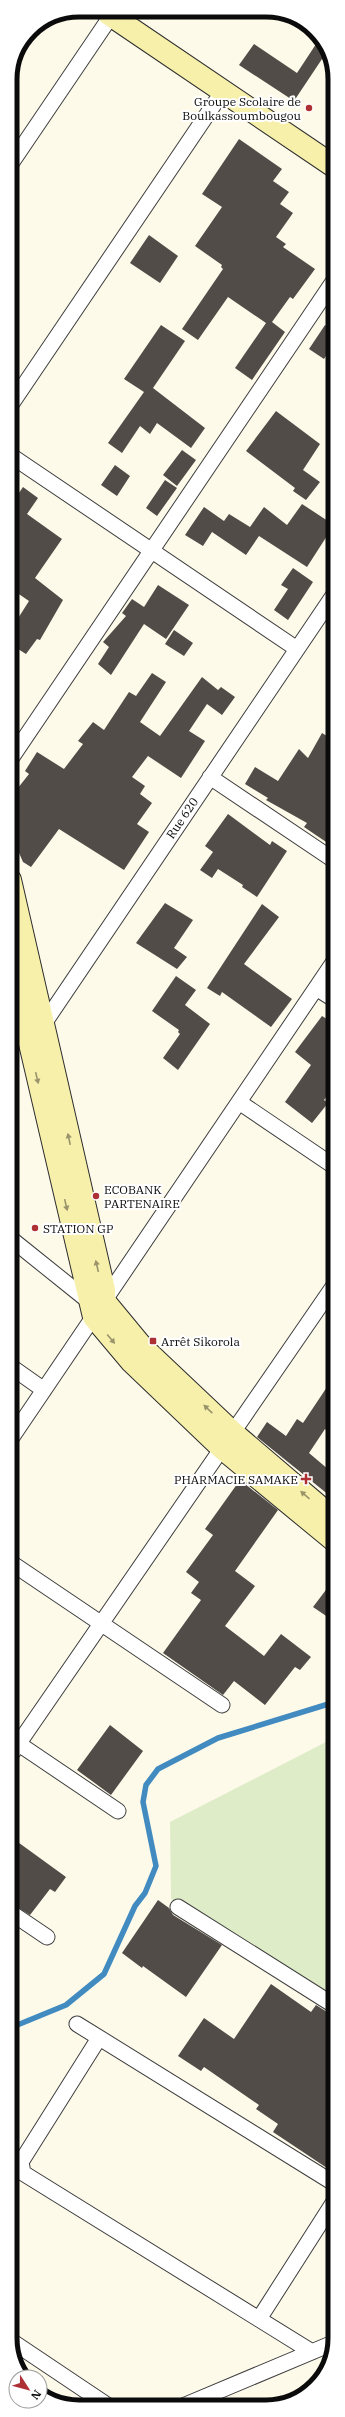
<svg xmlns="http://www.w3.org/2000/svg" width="345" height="2417" font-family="'IBM Plex Serif',serif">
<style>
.pitch{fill:#dfecc8}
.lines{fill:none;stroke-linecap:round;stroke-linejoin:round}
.stream{stroke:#418bc0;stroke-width:5.5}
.building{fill:#524c48}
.street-casing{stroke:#3e3e3e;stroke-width:17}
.secondary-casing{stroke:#2d2d2d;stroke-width:24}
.street{stroke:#fff;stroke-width:15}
.secondary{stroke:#f7f0ab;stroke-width:22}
.oneway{fill:#99946b}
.poi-dot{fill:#ad3034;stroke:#fff;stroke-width:1.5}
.labels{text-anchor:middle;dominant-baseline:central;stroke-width:4;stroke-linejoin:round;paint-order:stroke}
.poi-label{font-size:12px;fill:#0b0b0b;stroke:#fff;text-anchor:start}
.street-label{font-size:12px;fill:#0b0b0b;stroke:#fff}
.rim{fill:none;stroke:#0b0b0b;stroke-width:5}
</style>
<rect width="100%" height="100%" fill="#fdfaea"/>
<path class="pitch" d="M326,1742L335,1757V1999L171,1899L170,1822Z"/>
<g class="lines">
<path class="stream" d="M10,2028L66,2005L104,1974L135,1906L145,1893L156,1866L143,1802L146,1785L158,1769L218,1738L335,1702"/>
</g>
<path class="building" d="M320,38L326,53L294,101L239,65L254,44L297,73Z
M239,139L282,169L273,181L289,192L280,204L293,213L276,237L286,244L283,247L315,269L293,299L290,297L272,322L285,332L252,380L235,368L266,323L228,297L198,340L182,329L223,269L221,267L222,265L195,246L222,207L202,194Z
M149,235L178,256L160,283L130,263Z
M161,325L185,341L153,388L205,428L191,448L157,423L150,434L140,426L122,453L108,443L144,392L124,379Z
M325,325L335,332V342L324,359L309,349Z
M276,411L320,444L303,470L320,482L306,500L293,491L295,488L246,451Z
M182,450L196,460L177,486L163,475Z
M115,465L130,476L117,496L101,485Z
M165,480L177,488L157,516L146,508Z
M23,487L38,498L27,514L62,539L35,578L63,600L40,640L37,639L26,654L10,644V631L29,601L10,588V506Z
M302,504L334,525L307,567L259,536L246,555L212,532L203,546L185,535L204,507L224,521L229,514L250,527L264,507L287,525Z
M293,568L313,582L288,620L274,610L288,589L281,585Z
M158,585L189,605L166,639L144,624L111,675L98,664L109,647L103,642L126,616L122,613L132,599L144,607Z
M174,630L193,643L184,656L165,644Z
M152,673L166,682L140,722L160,736L202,677L218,690L221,687L235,697L222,715L207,704L189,731L205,741L181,778L148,756L132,777L145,786L140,794L152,803L137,824L149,832L124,870L59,829L31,867L23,862L10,832V798L29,774L25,771L37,752L64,769L83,744L78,741L93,722L104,730L129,692L136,696Z
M322,733L335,741V848L304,827L307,823L266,800L268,798L245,784L255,767L278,781L299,749L308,758Z
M228,814L270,845L272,841L287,851L257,897L242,887L243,885L218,869L212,878L200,870L213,852L205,846Z
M165,903L193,920L174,948L187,957L177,969L136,943Z
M262,904L279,917L244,964L292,999L271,1027L222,992L220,996L207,988Z
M176,976L196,990L185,1005L210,1024L178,1070L163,1058L180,1034L178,1032L179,1030L152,1011Z
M322,1016L335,1024V1085L324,1100L328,1103L312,1123L285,1102L311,1065L295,1052Z
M335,1375V1437L325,1429L309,1453L335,1475V1500L257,1437L267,1422L286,1436L297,1419L303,1423Z
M240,1480L278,1510L235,1571L255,1586L225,1626L264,1656L281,1634L311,1657L300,1670L295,1667L265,1705L234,1681L223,1695L163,1653L201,1600L191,1593L199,1582L186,1572L213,1535L205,1529Z
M335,1578V1622L313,1607Z
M110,1725L143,1751L111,1795L77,1770Z
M15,1840L66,1877L55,1892L50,1889L30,1915L10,1903V1847Z
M158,1900L169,1908L173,1915L222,1945L186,1997L143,1966L142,1968L122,1953Z
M271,1984L311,2012L316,2005L335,2017V2162L330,2170L273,2132L278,2124L256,2109L259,2105L204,2067L201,2071L178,2056L204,2018L234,2039Z"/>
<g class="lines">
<defs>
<path id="street" d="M10,165L111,16
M10,406L223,91
M10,455L297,649
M10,760L335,279
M210,777L335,861
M316,988L335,1000
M41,1028L335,593
M239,1102L335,1167
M10,1238L91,1303
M10,1366L44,1390
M10,1440L335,960
M10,1562L222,1705
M10,1738L118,1811
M10,1756L335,1284
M178,1907L335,2006
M10,1912L47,1937
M77,2024L335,2184
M99,2038L21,2162L23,2173L312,2352
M259,2319L335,2200
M10,2340L107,2405
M183,2406L333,2343"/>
<path id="secondary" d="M109,14L335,167
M10,880L104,1290V1301L142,1347L233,1433L335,1520
M10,958L94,1317L131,1361L222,1448L335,1541"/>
</defs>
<use href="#street" class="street-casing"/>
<use href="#secondary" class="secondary-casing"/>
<use href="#street" class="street"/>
<use href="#secondary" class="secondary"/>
</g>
<defs><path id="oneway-solid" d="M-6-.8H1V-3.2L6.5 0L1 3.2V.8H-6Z"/></defs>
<g class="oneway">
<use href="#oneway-solid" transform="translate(37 1078) rotate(77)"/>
<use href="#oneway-solid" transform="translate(69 1139) rotate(-102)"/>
<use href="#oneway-solid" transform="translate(66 1205) rotate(77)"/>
<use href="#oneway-solid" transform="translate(97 1266) rotate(-103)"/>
<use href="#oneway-solid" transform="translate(111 1339) rotate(50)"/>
<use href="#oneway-solid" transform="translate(208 1409) rotate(-137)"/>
<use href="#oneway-solid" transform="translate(305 1495) rotate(-139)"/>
</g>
<g class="poi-dot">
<circle cx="309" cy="108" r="4"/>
<circle cx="96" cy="1196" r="4"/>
<circle cx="35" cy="1228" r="4"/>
<rect x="149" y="1337" width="8" height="8" rx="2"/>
<path d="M304 1473h4v4h4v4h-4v4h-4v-4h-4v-4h4z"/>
</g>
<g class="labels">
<g class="poi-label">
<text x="301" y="101" text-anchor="end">Groupe Scolaire de<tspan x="301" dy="14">Boulkassoumbougou</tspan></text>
<text x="104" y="1189">ECOBANK<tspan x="104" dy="14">PARTENAIRE</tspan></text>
<text x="43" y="1228">STATION GP</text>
<text x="161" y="1341">Arrêt Sikorola</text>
<text x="298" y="1479" text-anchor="end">PHARMACIE SAMAKE</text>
</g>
<g class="street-label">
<text transform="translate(182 818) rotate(-56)">Rue 620</text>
</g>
</g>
<path d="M0 0H345V2417H0ZM79 17H266A62 62 0 0 1 328 79V2338A62 62 0 0 1 266 2400H79A62 62 0 0 1 17 2338V79A62 62 0 0 1 79 17Z" fill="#fff" fill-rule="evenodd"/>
<path class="rim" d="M79 17H266A62 62 0 0 1 328 79V2338A62 62 0 0 1 266 2400H79A62 62 0 0 1 17 2338V79A62 62 0 0 1 79 17Z"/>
<g transform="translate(28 2389) rotate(126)"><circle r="19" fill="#ffffff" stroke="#9d9d9d"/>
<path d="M0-3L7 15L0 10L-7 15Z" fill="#ad3034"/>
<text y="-6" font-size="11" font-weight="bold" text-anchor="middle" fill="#0b0b0b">N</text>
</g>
</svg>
